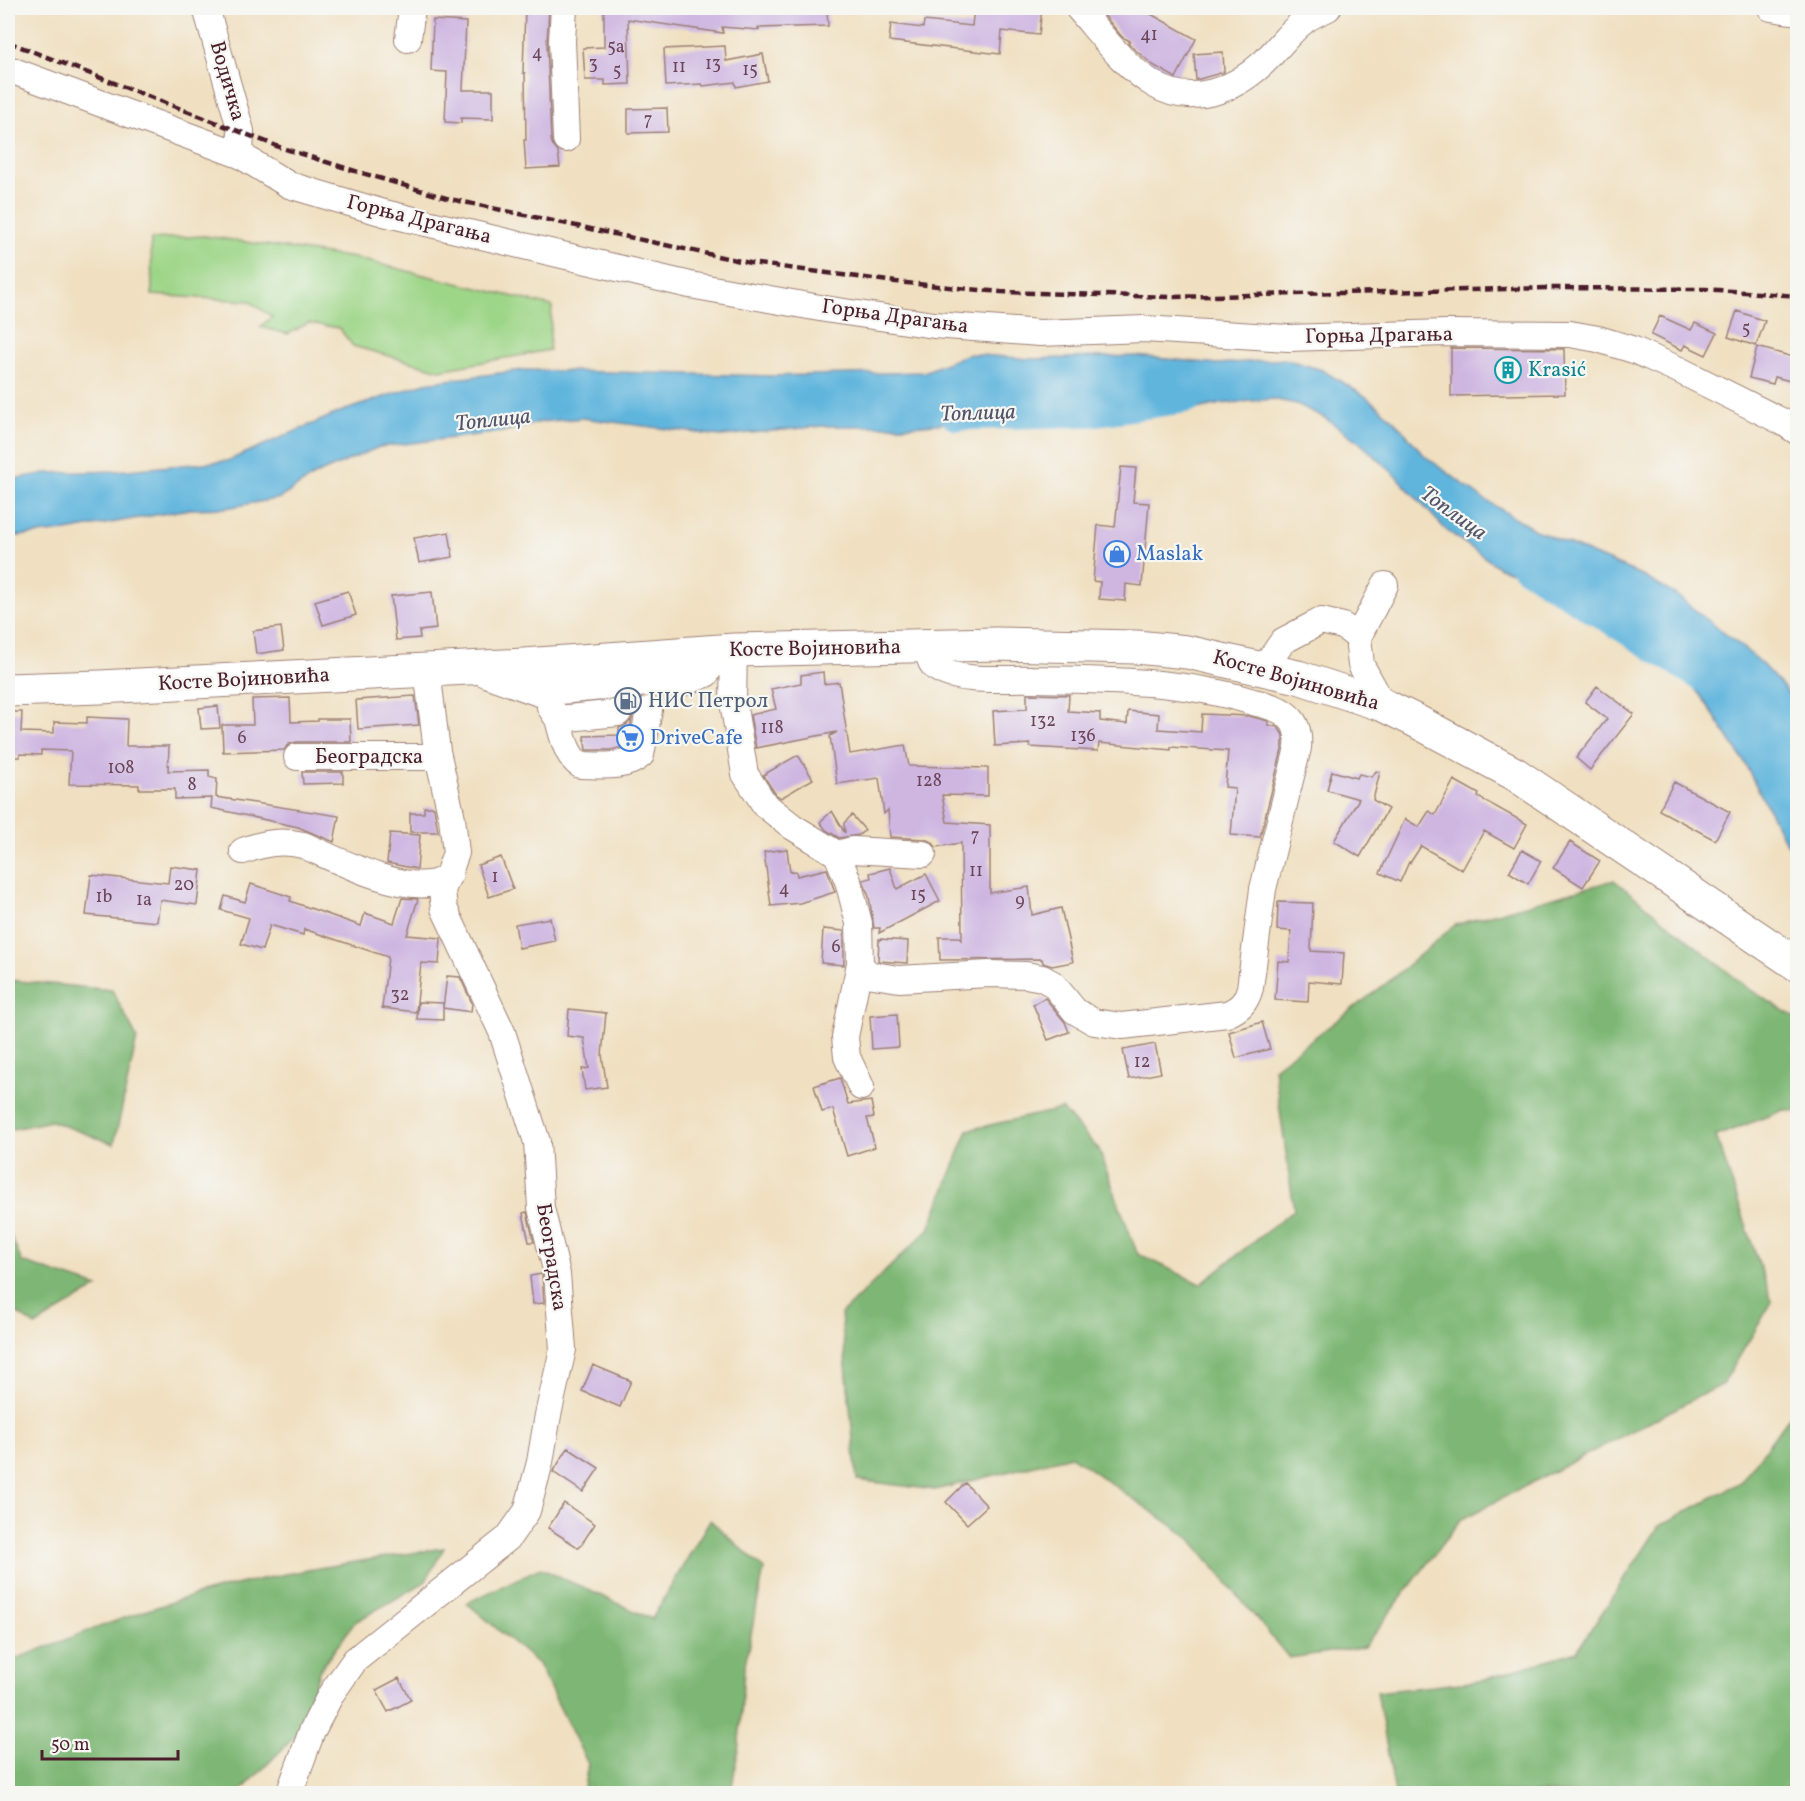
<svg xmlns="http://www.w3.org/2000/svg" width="1805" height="1801" font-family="Vollkorn,serif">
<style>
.green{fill:#9ed688;stroke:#747a5a;stroke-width:1.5}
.forest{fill:#7eb774;stroke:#646b50;stroke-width:1.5}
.water{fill:#61b5dd;stroke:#566a84;stroke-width:1.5}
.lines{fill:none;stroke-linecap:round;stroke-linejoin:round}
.river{stroke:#61b5dd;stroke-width:33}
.building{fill:#ceb6e1}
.minor-casing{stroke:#9d8076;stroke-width:28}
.major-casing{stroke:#9d8076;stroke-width:35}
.minor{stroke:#fff;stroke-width:26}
.major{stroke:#fff;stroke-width:33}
.rail{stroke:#4a1f2b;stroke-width:4.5;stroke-dasharray:9 4.5;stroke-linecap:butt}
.labels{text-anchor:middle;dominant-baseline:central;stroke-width:4.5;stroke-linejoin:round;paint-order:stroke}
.number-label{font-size:18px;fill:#6b4558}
.street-label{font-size:21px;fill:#4a1f2b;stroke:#f6f6f2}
.culture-label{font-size:21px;fill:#0d838f;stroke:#f6f6f2;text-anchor:start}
.shop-label{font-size:21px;fill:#366cbe;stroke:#f6f6f2;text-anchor:start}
.service-label{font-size:21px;fill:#4e5e75;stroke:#f6f6f2;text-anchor:start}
.water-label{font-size:22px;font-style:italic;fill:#525469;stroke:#f6f6f2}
</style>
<rect width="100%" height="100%" fill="#f6f6f2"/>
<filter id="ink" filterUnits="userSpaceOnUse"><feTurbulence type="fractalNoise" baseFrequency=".0167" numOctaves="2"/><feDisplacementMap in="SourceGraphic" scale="12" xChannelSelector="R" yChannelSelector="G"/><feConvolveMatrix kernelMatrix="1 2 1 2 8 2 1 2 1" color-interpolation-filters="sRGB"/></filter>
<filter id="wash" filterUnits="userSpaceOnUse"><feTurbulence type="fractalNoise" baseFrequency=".008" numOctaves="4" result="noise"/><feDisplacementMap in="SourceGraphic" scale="24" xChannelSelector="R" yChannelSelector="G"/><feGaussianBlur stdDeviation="1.35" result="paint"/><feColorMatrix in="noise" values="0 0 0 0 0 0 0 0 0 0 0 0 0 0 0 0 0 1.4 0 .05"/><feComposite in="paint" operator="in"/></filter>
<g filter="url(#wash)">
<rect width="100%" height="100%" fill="#f0e0c1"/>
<path class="green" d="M205,236L354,258L552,306L549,350L440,370L353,346L339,328L308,323L288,334L260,327L272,317L249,301L152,295L151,239Z"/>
<path class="forest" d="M1614,880L1749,989L1797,1019V1112L1784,1110L1716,1136L1772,1302L1723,1384L1460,1520L1364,1647L1289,1658L1190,1538L1071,1456L935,1490L857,1480L841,1314L929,1229L968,1130L1062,1109L1099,1150L1137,1253L1200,1284L1294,1210L1274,1068L1388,982L1455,925Z
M8,980L112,990L137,1038L114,1144L51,1121L8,1130Z
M8,1230L22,1262L98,1287L35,1326L8,1306Z
M1797,1406L1798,1768L1784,1793H1395L1377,1692L1479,1681L1577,1651L1659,1526L1741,1482Z
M710,1520L764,1569L744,1669L739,1744L731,1793H583L588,1764L538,1664L467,1603L540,1568L652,1619Z
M444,1548L425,1582L355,1622L319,1671L301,1730L239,1793L8,1794V1662C77,1635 147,1607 219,1589C293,1570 368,1560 444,1548Z"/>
<path class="water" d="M968,354L1031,359L1136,356L1218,364L1285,359L1322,370L1365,396L1393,419L1425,456L1482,498L1535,530L1639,574L1676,595L1757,659L1797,702V858L1780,832L1743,760L1704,700L1648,631L1601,600L1500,568L1446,530L1392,472L1359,442L1325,418L1297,404L1272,399L1220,404L1173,414L1137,400L1085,401L1018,408L971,421L911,426H823L721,436L582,418L541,422L501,432L379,447L315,475L280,498L226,508L189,509L66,531L8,537V480L46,473L116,471L227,461L340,412L425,383L523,370L773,376L924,372Z"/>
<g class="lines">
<path class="river" d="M957,414L1094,410L1189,396
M1527,565L1704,676"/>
</g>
<g id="blocks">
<path class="building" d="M525,8H549L547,42L551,140L553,146L558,152L560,167L526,169L524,140H526L525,73H523Z
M604,8L827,9L828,26L758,28L759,30L722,27L723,33L628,19L630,84L605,85V80H585L583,48L604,47Z
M974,8H1042L1039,35L1002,31L1000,54L889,41L891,24L923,28L924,21L972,26Z
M1107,8H1140L1196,39L1176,78L1153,65L1134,49L1128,43L1130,41L1122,37L1103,14Z
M433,20L466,22L463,90H493V119L461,118V123L445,122L447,72L431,71Z
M725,46L726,61L763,54L768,81L736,87L735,82L703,86L702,84L666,86L664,49Z
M1223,52L1224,72L1196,80L1194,54Z
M667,108L668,132L628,133V109Z
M1737,311L1765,321L1756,346L1728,337Z
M1660,316L1691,330L1695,323L1717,333L1706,355L1685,345L1682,350L1651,335Z
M1757,347L1797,358V383L1775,377L1773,384L1749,378Z
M1451,348L1564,349L1565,394L1451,396Z
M1121,467L1136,468L1133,502L1149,503L1142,586L1126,584L1125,601L1099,599L1100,582L1093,581L1098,525L1115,527Z
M449,532L453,557L419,563L414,538Z
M348,591L356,615L323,625L315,601Z
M432,592L436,629L419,631L420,638L396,640L391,596Z
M281,627L284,650L256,654L253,631Z
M823,672L824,684L839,682L850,754L905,745L909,766L988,768V796L942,795L947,822L990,825V893L1029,887L1032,915L1061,908L1073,962L1052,966L1043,963L1042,959L940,960L939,937H959L961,940L962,937L961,843L936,847L932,842L924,839L890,837L888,810L884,814L879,778L837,784L830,736L837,732L756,748L750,715L776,709L771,689L801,683V675Z
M1597,686L1634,714L1590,770L1576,758L1607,719L1585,702Z
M1027,694L1069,695L1068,711L1100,713V721L1127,724L1128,711L1159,714L1158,729L1201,732L1202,714L1249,716L1268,721V725L1278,727L1283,735V746L1260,837L1231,835L1235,788L1225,787L1228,751L1171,747V750L1099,743L1098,751L1030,747V744L995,746L993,711L1027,709Z
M415,696L419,725L358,729L356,700Z
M290,698L291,722L318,721V719H350L351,742H297L289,744L284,750L223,752L222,725H253L252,699Z
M638,699L634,707L627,746L611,750H586L584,736L619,735V728L626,725L632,719L633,711L630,705L625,700Z
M218,706L220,728L201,729L199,708Z
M8,712H22L21,732L54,733V722L87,723V717L127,719L126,746H169L168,771L209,770V777L217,779L216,797L339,816L334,842L298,827L211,808L212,798L175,799V789H139V785L69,784L71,751L41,750V755L20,754V757H8Z
M798,755L813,779L781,798L776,795L763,775Z
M1332,771L1357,778L1359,774L1372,777L1376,771L1380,772L1373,800L1388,809L1360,857L1334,841L1359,799L1327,790Z
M302,772H343V783L303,784Z
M1454,780L1479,794L1478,797L1527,824L1514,848L1484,831L1462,870L1421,846L1410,863L1409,862L1400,882L1380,873L1405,819L1419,827L1429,811L1435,815Z
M1674,782L1730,812L1715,840L1659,810Z
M424,807H434L438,832H410V813H424Z
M832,811L845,833L844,823L852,815L865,830L859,835L839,838L826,830L820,822Z
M390,833L420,835L417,869L387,863Z
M1570,842L1600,861L1583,887L1553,868Z
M787,849L790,872L796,871L797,876L827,869L835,892L800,903L771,906L764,852Z
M1522,850L1541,861L1528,884L1509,872Z
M501,857L513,889L489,897L478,865Z
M170,866L201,870L197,905L160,900L157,922L86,915L91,875L168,883Z
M890,868L897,889L926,874L940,901L879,933L880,928H874L869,897L863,880L871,878L870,873Z
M251,884L291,897L290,901L361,926L365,913L394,923L402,898L418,899L407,935L441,938L439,964L421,963L416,1012L382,1008L388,957L304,929L303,935L270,925L262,950L241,944L249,918L221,910L225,896L245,902Z
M1278,902L1313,903L1311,951L1344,953L1342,984L1309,981L1308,1002L1275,1000L1278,961L1289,962L1291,931L1277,930Z
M550,918L555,941L519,948L515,924Z
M823,929L844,931V965L821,963Z
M879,939L908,941L907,963L878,961Z
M447,976L460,977L472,1003L471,1012L443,1008Z
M1045,998L1065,1022L1069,1032L1048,1040L1033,1004Z
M418,1002L443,1003V1020L417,1019Z
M569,1009L606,1013L602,1055L607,1087L585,1090L582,1069L589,1068L584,1038L567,1036Z
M897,1014L899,1047L872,1049L870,1016Z
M1262,1022L1270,1049L1236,1058L1229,1032Z
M1155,1044L1161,1073L1129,1079L1123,1050Z
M840,1078L848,1104L871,1101L874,1117L867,1118L875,1147L847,1156L833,1109L822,1112L814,1086Z
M527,1212L534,1242H529L523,1213Z
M542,1274L544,1303L533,1304L530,1276Z
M593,1365L631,1381L620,1407L582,1391Z
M568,1448L599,1468L583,1492L553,1472Z
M965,1483L987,1506L967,1524L946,1502Z
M564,1503L595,1524L579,1548L548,1528Z
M399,1678L411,1700L388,1712L376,1690Z"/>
</g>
</g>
<g filter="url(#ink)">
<use href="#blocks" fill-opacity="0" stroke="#9d8076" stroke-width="1.5"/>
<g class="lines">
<defs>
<path id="minor" d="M206,8L241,131L240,155
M564,8L562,41L566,139
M1078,8C1101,34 1124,67 1155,85C1192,107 1234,90 1263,63C1277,50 1289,32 1304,21C1311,15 1320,12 1328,8
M1771,8L1798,12
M408,39L412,8
M8,69L240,155L289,185L384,213L690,285L831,310L934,325L1040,333L1144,329L1288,338L1446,333L1570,334L1598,339L1634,350L1679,370L1783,422L1798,432
M1358,637L1385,585
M734,650L733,702L745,774L765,805L793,827L837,854L848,881L859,923L860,963L845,1037L847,1057L861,1087
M481,667L484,673L491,676L539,693L634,684L686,682L706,674L712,664L715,651
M1264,668L1283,641L1321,621L1343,626L1358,637L1361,665L1383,705
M550,707L558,719L618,713
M558,719C562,733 566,756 580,765C598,765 626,769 641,755L649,710
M297,757H432L436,755L437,751L427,670
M243,851C264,843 281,840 303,845C335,859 399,892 434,883C440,882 445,878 450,874
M837,854L852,850L923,854
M860,963L867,974L899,979L989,974L1026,975L1042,978L1053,984L1075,1011L1094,1022L1122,1026L1227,1014C1241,1008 1246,1002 1250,988L1263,889L1298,748C1299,737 1298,726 1290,718C1281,708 1266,705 1253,702C1183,680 1106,680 1032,679C1006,678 960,683 938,669C929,664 929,656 929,646
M289,1794L312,1731L331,1694L355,1660L508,1538L527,1511L540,1462L548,1415L563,1349L557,1274L541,1208L537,1142L502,1032L444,908L442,891L456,853L452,818L437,751"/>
<path id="major" d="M8,690L100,687L524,665L734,650L996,644L1136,647L1187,652L1298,677L1383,705L1416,721L1515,774L1798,965"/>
</defs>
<use href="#minor" class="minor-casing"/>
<use href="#major" class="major-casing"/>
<use href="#minor" class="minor"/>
<use href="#major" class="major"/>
<path class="rail" d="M8,42L282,148L355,171L450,199L750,263L896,282L1001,292L1171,297L1550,288L1705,289L1798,296"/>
</g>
</g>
<defs>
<symbol id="building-ring" viewBox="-11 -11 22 22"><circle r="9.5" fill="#f6f6f2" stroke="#0f9aa8" stroke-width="1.5"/><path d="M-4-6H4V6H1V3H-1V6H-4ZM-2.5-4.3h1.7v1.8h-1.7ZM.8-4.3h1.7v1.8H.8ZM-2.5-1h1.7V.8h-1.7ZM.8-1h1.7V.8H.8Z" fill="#0f9aa8"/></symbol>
<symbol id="shop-ring" viewBox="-11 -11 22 22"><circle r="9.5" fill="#f6f6f2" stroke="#3f7fe0" stroke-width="1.5"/><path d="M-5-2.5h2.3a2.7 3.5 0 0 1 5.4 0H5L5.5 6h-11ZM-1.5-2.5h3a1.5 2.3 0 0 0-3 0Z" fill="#3f7fe0"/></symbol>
<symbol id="fuel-ring" viewBox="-11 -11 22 22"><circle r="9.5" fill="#f6f6f2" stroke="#5c6f8a" stroke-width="1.5"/><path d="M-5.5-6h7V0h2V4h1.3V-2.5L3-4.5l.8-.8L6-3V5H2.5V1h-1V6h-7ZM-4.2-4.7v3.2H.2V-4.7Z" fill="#5c6f8a"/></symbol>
<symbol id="supermarket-ring" viewBox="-11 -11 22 22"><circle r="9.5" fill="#f6f6f2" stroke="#3f7fe0" stroke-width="1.5"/><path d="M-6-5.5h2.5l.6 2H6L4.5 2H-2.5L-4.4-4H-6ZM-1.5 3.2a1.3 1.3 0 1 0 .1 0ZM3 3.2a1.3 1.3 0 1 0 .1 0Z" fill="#3f7fe0"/></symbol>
</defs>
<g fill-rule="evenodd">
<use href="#building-ring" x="1493" y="355" width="30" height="30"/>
<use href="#shop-ring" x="1102" y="539" width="30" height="30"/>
<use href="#fuel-ring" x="613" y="686" width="30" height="30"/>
<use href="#supermarket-ring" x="615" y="723" width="30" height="30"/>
</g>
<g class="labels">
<g class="number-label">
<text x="1149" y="35">41</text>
<text x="616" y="47">5a</text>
<text x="537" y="53">4</text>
<text x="593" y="64">3</text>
<text x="713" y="64">13</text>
<text x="679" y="67">11</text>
<text x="750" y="70">15</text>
<text x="617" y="71">5</text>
<text x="648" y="120">7</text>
<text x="1746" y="329">5</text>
<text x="1043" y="721">132</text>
<text x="772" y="728">118</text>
<text x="1083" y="736">136</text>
<text x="242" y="738">6</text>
<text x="121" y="768">108</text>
<text x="929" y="781">128</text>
<text x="192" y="785">8</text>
<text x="975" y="836">7</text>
<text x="976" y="871">11</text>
<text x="495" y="877">1</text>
<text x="184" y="885">20</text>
<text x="784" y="889">4</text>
<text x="918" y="895">15</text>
<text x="104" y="897">1b</text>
<text x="144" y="900">1a</text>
<text x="1020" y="901">9</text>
<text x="836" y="947">6</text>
<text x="400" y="995">32</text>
<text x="1142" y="1062">12</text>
</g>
<g class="street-label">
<text transform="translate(227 81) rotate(74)">Водичка</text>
<text transform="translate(419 220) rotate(14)">Горња Драгања</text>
<text transform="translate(895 317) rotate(8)">Горња Драгања</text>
<text transform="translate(1379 336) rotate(-1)">Горња Драгања</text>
<text transform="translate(815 649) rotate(-1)">Косте Војиновића</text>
<text transform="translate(244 680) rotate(-3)">Косте Војиновића</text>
<text transform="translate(1296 681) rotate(16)">Косте Војиновића</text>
<text x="369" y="757">Београдска</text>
<text transform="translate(551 1257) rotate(81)">Београдска</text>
</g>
<g class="culture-label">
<text x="1528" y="370">Krasić</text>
</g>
<g class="shop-label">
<text x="1136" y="554">Maslak</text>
<text x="650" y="738">DriveCafe</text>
</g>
<g class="service-label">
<text x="648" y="701">НИС Петрол</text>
</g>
<g class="water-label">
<text transform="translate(978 414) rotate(-2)">Топлица</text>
<text transform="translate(493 421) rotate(-6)">Топлица</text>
<text transform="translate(1453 514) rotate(36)">Топлица</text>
</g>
</g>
<rect width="1805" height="1801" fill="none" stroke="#f6f6f2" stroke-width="30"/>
<path d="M42 1750v9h136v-9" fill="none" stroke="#4a1f2b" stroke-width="3"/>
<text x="51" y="1750" font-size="18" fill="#4a1f2b" stroke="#f6f6f2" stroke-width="4.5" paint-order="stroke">50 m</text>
</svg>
